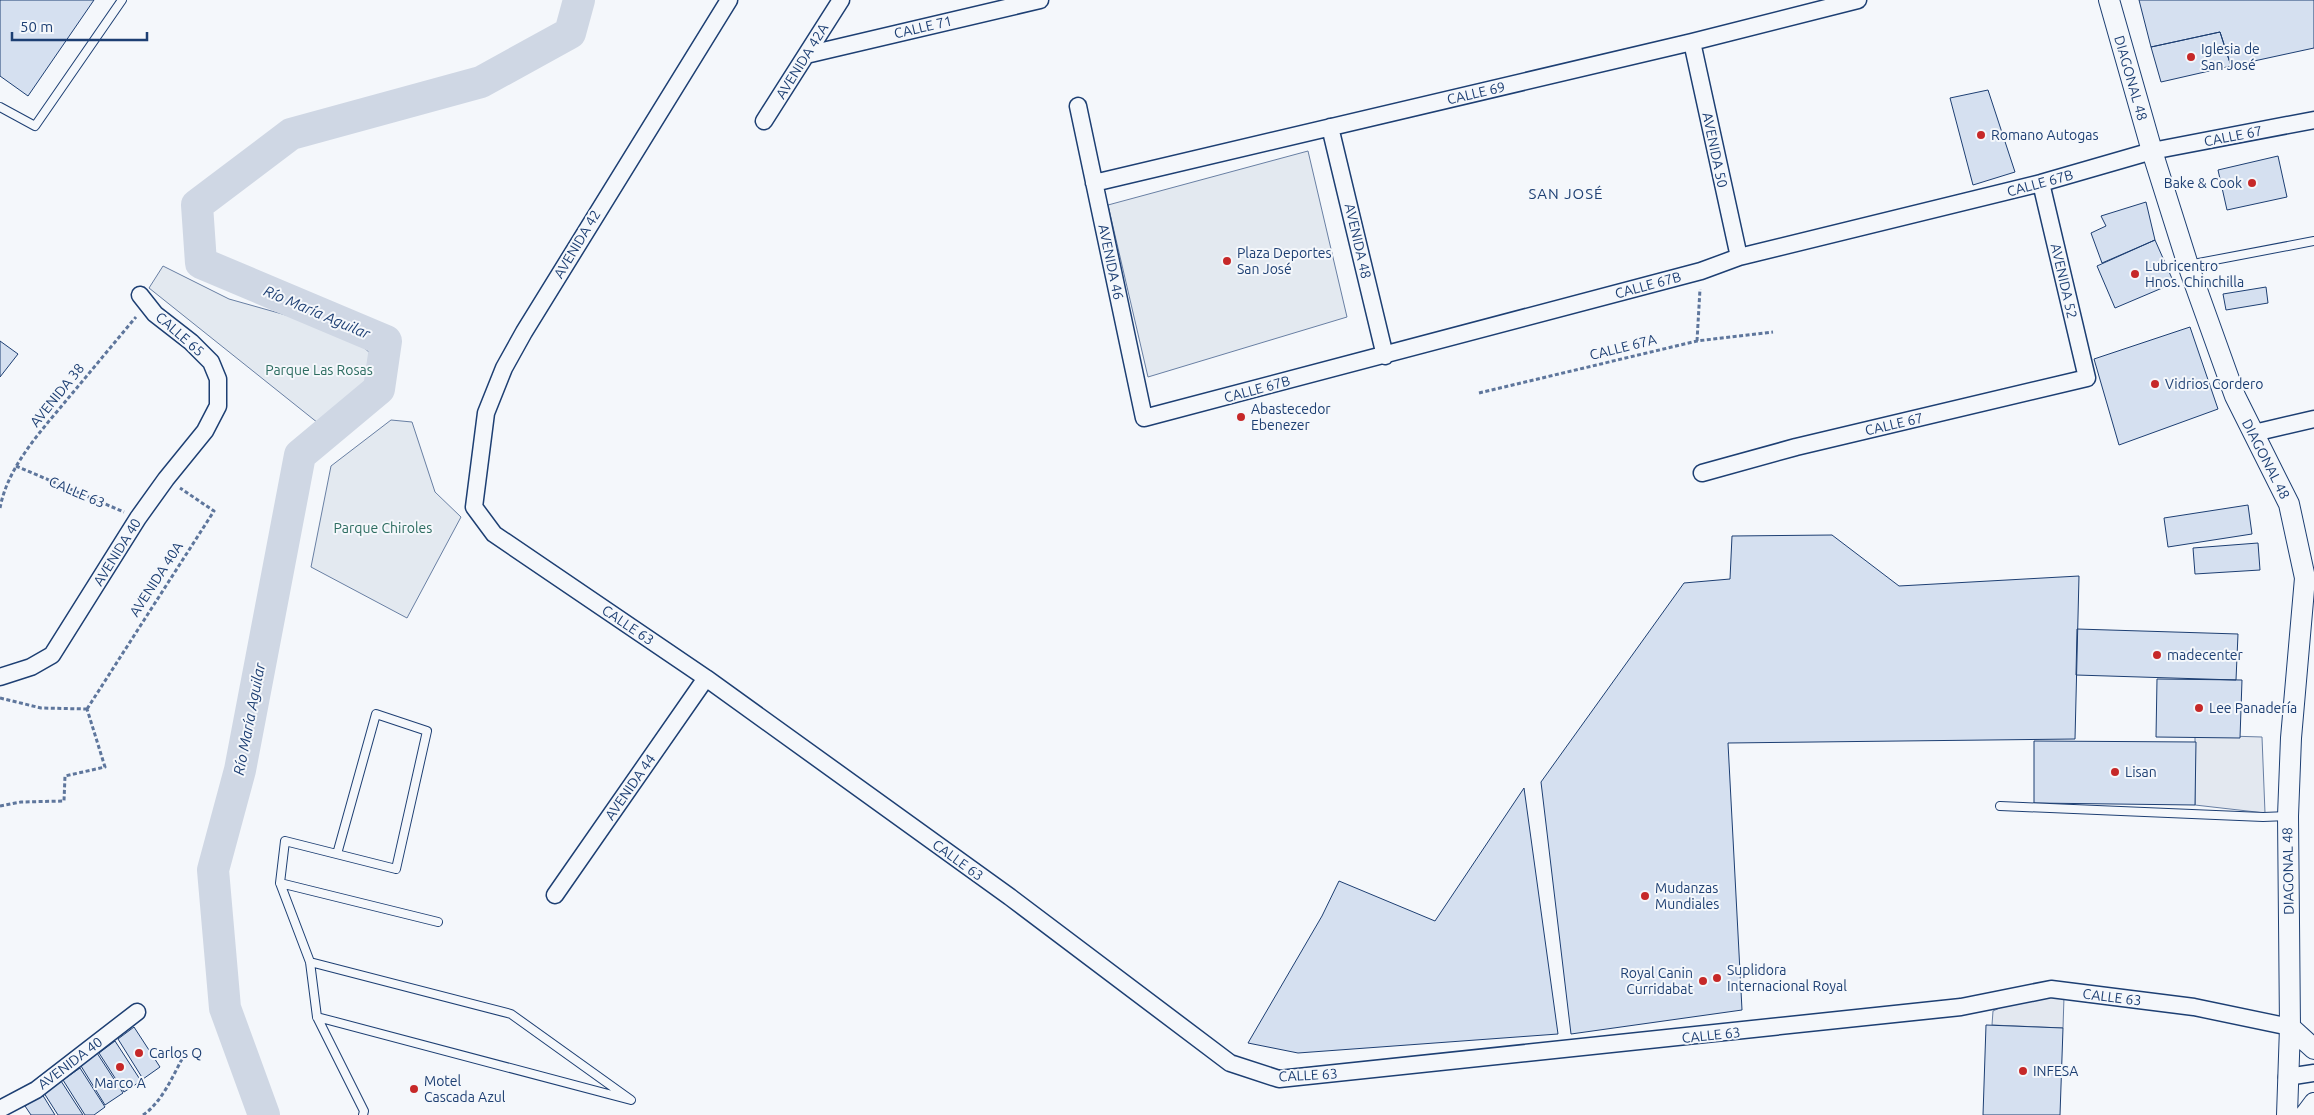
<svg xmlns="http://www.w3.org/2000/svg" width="2314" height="1115" font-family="Ubuntu,sans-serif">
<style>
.green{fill:#e3e9f0;stroke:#687fa3}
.parking{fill:#e3e8f0;stroke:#687fa3}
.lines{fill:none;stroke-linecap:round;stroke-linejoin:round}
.river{stroke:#cfd7e4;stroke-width:32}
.building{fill:#d5e0f0;stroke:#1d3f73}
.service-casing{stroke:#1d3f73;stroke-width:10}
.minor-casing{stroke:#1d3f73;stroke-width:19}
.tertiary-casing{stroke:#1d3f73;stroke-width:22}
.path{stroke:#5e769c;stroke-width:3;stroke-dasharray:4 2.5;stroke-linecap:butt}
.service{stroke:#f4f7fb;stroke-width:8}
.minor{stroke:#f4f7fb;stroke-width:16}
.tertiary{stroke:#f4f7fb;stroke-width:20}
.poi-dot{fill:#c62828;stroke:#f4f7fb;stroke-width:2}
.labels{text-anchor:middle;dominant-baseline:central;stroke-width:4;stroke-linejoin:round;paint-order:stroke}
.street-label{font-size:14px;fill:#1d3f73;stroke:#f4f7fb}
.poi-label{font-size:14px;fill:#1d3f73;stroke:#f4f7fb;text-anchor:start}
.park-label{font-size:14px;fill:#2c6c60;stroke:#f4f7fb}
.neighbourhood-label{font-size:15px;letter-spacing:1px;fill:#1d3f73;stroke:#f4f7fb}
.water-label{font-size:15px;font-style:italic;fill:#1d3f73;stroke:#f4f7fb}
</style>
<rect width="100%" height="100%" fill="#f4f7fb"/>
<path class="green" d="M1308,151L1347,317L1148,377L1108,205Z
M163,266L229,299L307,321L351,336L370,353L372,382L318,423L149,288Z
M391,420L412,422L435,492L461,517L407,618L311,567L331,466Z"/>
<path class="parking" d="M2195,735L2262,737L2265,813L2195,805Z
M2032,996L2064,997L2063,1028L1992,1025L1993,1011L2021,998Z"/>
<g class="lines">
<path class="river" d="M264,1115L225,1008L213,870L240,770L300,455L379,389L386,341L201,263L197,205L291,134L481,82L570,33L579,0"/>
</g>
<path class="building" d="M0,0H94L28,96L0,76Z
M2139,0H2314V48L2231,66L2220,32L2151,47Z
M2220,32L2231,66L2161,82L2151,47Z
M1988,90L2015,172L1973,185L1950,98Z
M2278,156L2287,197L2227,210L2218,170Z
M2146,202L2155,240L2102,263L2091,233L2106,226L2101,216Z
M2155,240L2174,283L2115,308L2097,266Z
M2266,287L2268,303L2226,310L2223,294Z
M2190,327L2218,409L2119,445L2094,359Z
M0,341L18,354L0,377Z
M2248,505L2252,534L2168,547L2164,518Z
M1832,535L1899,586L2079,576L2075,739L1728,743L1742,1010L1571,1034L1541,782L1684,583L1730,579L1732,536Z
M2258,543L2260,570L2195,574L2193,548Z
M2077,629L2238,634L2236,680L2076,675Z
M2157,679L2242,680L2240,738L2156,737Z
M2034,741L2196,742L2195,805L2034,803Z
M1524,788L1558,1034L1298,1053L1248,1043L1322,916L1339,881L1435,921Z
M1986,1025L2063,1028L2060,1115H1983Z
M134,1027L160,1067L143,1079L118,1039Z
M115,1041L141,1081L124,1092L99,1053Z
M97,1053L123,1093L105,1105L81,1066Z
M80,1068L105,1107L94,1115H85L63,1080Z
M61,1081L83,1115H58L44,1093Z
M42,1094L55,1115H31L25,1106Z"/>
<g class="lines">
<defs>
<path id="service" d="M0,107L35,126L122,0
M2188,265L2314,241
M2000,806L2263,817L2288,816
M337,854L376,714L427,731L396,869L285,841L280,883L310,962L317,1017L364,1111L363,1115
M280,883L438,922
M310,962L511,1014L631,1100L317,1017"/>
<path id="minor" d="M729,0L524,332L504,368L486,413L474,507L494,534L706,678L1010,897L1230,1063L1279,1079L1961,1007L2051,989L2194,1007L2290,1027
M1692,42L1739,257
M806,55L1040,0
M1078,106L1144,418L1701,271L1739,257L2041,183L2152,151L2314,120
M764,121L841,0
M1330,127L1385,356
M1094,183L1692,42L1858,0
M2254,433L2314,419
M1702,473L1796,447L2087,378L2041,183
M0,677L31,667L52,655L138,518L166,479L205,431L218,406V379L211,362L191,342L155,314L140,295
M555,895L706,678
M2287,1077L2314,1073
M0,1109L36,1090L137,1012"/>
<path id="tertiary" d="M2109,0L2152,151L2188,265L2235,396L2289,504L2305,578L2291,738L2288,816L2290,1027L2287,1115
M2290,1027L2314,1049
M2305,1115L2314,1103"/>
</defs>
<use href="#service" class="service-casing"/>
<use href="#minor" class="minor-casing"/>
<use href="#tertiary" class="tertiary-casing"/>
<path class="path" d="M1697,341L1700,289
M1479,393L1697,341L1773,332
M16,466L124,512
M0,508C8,465 43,429 70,396C92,370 114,343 136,317
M0,698L41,708L87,709
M87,709L214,511L180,488
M0,806L21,802L64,801L65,776L105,767L87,709
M143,1115C161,1103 172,1078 182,1059"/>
<use href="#service" class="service"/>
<use href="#minor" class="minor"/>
<use href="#tertiary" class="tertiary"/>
</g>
<g class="poi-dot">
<circle cx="2191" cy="57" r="5"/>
<circle cx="1981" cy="135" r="5"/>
<circle cx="2252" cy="183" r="5"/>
<circle cx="1227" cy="261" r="5"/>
<circle cx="2135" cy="274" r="5"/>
<circle cx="2155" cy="384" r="5"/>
<circle cx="1241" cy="417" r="5"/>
<circle cx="2157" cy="655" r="5"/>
<circle cx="2199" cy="708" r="5"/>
<circle cx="2115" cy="772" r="5"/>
<circle cx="1645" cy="896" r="5"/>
<circle cx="1717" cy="978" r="5"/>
<circle cx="1703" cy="981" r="5"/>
<circle cx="139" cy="1053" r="5"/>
<circle cx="120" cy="1067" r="5"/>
<circle cx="2023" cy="1071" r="5"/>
<circle cx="414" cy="1089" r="5"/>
</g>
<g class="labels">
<g class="street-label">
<text transform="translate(923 27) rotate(-13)">CALLE 71</text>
<text transform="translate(802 61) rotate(-58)">AVENIDA 42A</text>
<text transform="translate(2131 78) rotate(74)">DIAGONAL 48</text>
<text transform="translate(1476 93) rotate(-13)">CALLE 69</text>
<text transform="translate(2233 136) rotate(-11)">CALLE 67</text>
<text transform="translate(1715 150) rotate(78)">AVENIDA 50</text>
<text transform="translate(2040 183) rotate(-15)">CALLE 67B</text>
<text transform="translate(1358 241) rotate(77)">AVENIDA 48</text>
<text transform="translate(577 244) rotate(-59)">AVENIDA 42</text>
<text transform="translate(1111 262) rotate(78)">AVENIDA 46</text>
<text transform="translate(2064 281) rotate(77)">AVENIDA 52</text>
<text transform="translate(1648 285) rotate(-15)">CALLE 67B</text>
<text transform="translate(180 334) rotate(41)">CALLE 65</text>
<text transform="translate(1623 347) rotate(-14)">CALLE 67A</text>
<text transform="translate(1257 389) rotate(-15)">CALLE 67B</text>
<text transform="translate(57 395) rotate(-51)">AVENIDA 38</text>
<text transform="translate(1894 424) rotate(-13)">CALLE 67</text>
<text transform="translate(2266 459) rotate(63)">DIAGONAL 48</text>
<text transform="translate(77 492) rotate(23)">CALLE 63</text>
<text transform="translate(117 552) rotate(-58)">AVENIDA 40</text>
<text transform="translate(156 579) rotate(-57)">AVENIDA 40A</text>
<text transform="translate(628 625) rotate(34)">CALLE 63</text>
<text transform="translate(630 787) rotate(-55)">AVENIDA 44</text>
<text transform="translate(958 860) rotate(36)">CALLE 63</text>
<text transform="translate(2288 871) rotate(-91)">DIAGONAL 48</text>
<text transform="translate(2112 997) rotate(7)">CALLE 63</text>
<text transform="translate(1711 1035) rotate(-6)">CALLE 63</text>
<text transform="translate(70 1063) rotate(-37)">AVENIDA 40</text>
<text transform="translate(1308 1075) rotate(-3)">CALLE 63</text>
</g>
<g class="poi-label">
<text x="2201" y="49">Iglesia de<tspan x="2201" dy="16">San José</tspan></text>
<text x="1991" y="135">Romano Autogas</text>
<text x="2242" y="183" text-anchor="end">Bake &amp; Cook</text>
<text x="1237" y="253">Plaza Deportes<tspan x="1237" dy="16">San José</tspan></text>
<text x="2145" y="266">Lubricentro<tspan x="2145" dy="16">Hnos. Chinchilla</tspan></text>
<text x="2165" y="384">Vidrios Cordero</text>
<text x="1251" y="409">Abastecedor<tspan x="1251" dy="16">Ebenezer</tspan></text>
<text x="2167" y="655">madecenter</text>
<text x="2209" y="708">Lee Panadería</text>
<text x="2125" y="772">Lisan</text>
<text x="1655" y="888">Mudanzas<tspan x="1655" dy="16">Mundiales</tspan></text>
<text x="1727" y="970">Suplidora<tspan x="1727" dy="16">Internacional Royal</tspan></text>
<text x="1693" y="973" text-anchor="end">Royal Canin<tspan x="1693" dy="16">Curridabat</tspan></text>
<text x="149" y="1053">Carlos Q</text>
<text x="2033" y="1071">INFESA</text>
<text x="424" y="1081">Motel<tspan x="424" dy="16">Cascada Azul</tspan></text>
<text x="120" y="1083" text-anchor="middle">Marco A</text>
</g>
<g class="park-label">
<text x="319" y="370">Parque Las Rosas</text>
<text x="383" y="528">Parque Chiroles</text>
</g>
<g class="neighbourhood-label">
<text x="1566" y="193">SAN JOSÉ</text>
</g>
<g class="water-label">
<text transform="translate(317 312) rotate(23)">Río María Aguilar</text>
<text transform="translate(249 719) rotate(-79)">Río María Aguilar</text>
</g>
</g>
<path d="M12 32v8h135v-8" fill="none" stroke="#1d3f73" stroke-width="2.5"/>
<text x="20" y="32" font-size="15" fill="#1d3f73" stroke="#f4f7fb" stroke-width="4" paint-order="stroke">50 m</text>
</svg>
